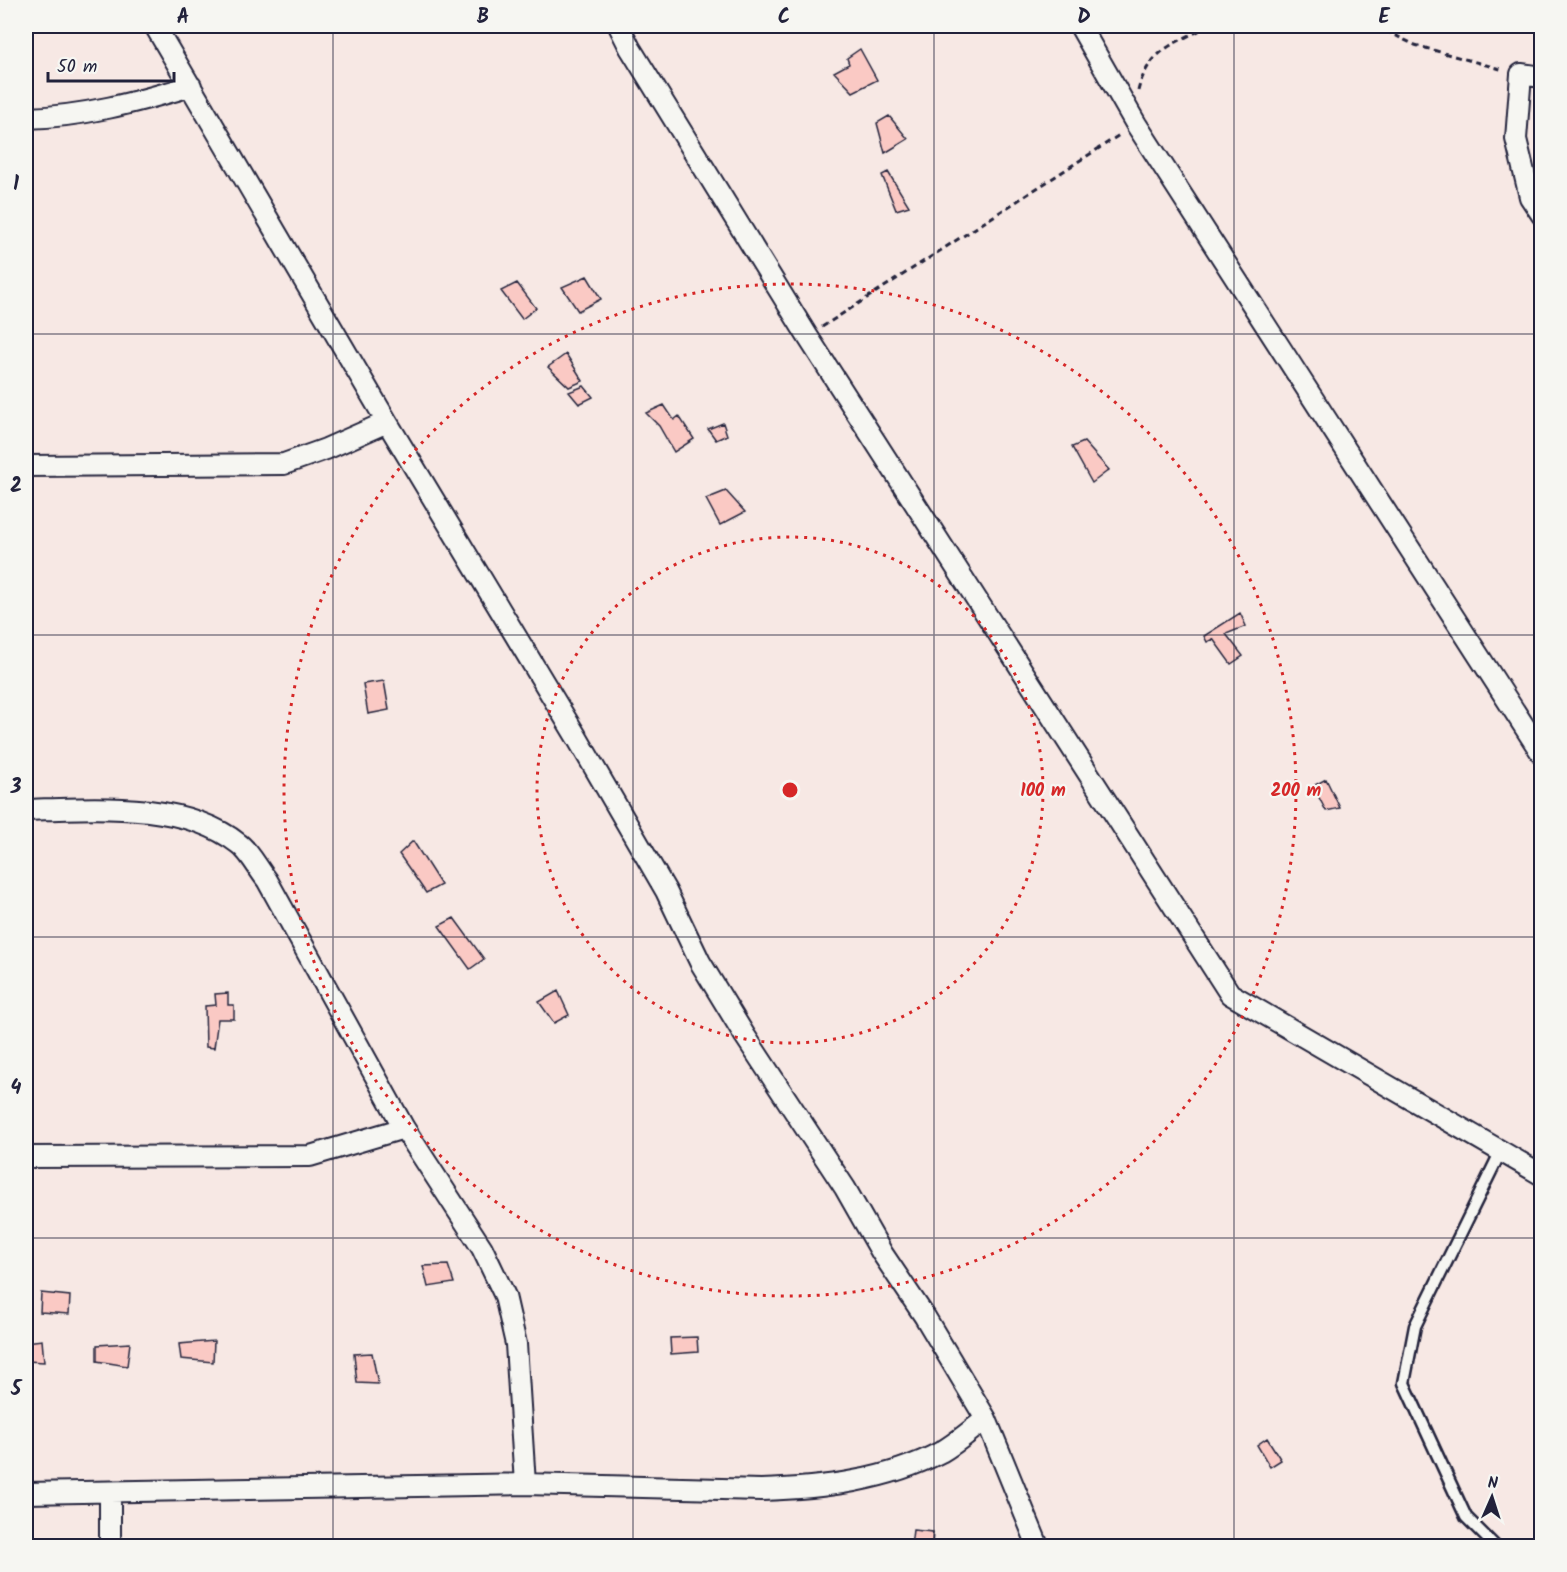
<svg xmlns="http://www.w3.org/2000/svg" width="1567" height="1572" font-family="Kalam,sans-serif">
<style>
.building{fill:#fac9c4;stroke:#22223b;stroke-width:1.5}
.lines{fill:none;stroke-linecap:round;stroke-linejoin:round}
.lane-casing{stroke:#22223b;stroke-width:15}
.street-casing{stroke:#22223b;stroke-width:24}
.path{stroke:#22223b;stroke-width:3;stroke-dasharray:6 4.5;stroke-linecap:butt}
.lane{stroke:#f6f6f2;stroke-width:10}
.street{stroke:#f6f6f2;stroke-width:20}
.grid{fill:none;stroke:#22223b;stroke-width:1.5;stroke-opacity:0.55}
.ring{fill:none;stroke:#d62828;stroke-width:3;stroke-dasharray:3 6}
.centre{fill:#d62828;stroke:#f6f6f2;stroke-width:3}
.ring-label{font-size:18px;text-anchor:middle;font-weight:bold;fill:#d62828;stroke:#f6f6f2;stroke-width:4.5;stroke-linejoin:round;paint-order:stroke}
.neatline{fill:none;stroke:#22223b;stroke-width:2}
.grid-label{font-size:20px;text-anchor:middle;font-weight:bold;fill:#22223b}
</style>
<rect width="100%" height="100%" fill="#f7e8e4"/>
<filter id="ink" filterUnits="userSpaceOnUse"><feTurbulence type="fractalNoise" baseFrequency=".0167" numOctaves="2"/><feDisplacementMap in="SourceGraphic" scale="12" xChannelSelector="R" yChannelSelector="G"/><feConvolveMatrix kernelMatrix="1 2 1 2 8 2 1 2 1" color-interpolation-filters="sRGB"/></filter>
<g filter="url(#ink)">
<path class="building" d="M860,49L877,80L853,92L834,72L849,64L847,58Z
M889,116L908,139L885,153L877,123Z
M888,172L909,206L896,210L882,175Z
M587,276L601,299L578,311L562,287Z
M517,283L536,308L522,319L501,291Z
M566,354L583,381L569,387L548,367Z
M584,386L593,397L579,404L569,392Z
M664,405L674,420L679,416L694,439L674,452L659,426L646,413Z
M723,423L727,435L716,440L708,429Z
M1084,442L1109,470L1092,483L1072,447Z
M726,491L745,512L720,525L706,499Z
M1240,613L1246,626L1226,634L1243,656L1231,664L1213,639L1207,642L1204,636Z
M384,681L389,710L368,714L363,684Z
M1326,779L1340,808L1326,811L1313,786Z
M413,841L441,885L426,893L399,854Z
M454,918L484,959L470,969L439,926Z
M558,991L569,1015L554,1023L539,1002Z
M228,993V1005H234V1019H218L214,1048L206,1047L205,1006L216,1005L215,994Z
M448,1265L454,1283L428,1287L423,1266Z
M41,1293L70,1296L69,1314L40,1312Z
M697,1337L698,1352L671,1354L670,1338Z
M42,1340L44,1362L26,1361V1342Z
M214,1341L213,1362L181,1359L179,1344Z
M130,1343L127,1366L97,1361V1345Z
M372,1353L378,1384L357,1383L354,1354Z
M1267,1438L1281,1460L1270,1467L1257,1445Z
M913,1530L933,1532L932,1546H911Z"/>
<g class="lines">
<defs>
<path id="lane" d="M1495,1546L1466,1517L1404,1383L1415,1326L1501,1151"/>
<path id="street" d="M155,26L387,422L576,736L666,891L700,962L745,1036L845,1188L882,1253L925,1317L986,1419L1038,1546
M619,26L630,48L808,337L1230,994L1542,1175
M1080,26L1136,124L1542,754
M1542,77L1521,74L1516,139L1530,197L1542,215
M26,118C82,117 137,102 191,86
M26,466L284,464L326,449L387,422
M26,810C92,808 184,800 239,844C250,852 258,869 267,880L404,1128L482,1248L505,1296L516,1344L525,1484
M26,1157L310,1156L404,1128
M26,1493L525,1484L761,1490C822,1488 886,1481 941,1452C957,1443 971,1430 986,1419
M110,1493V1546"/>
</defs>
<use href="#lane" class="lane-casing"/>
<use href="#street" class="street-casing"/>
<path class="path" d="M1376,26L1415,45L1504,70
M1138,91C1148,50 1175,43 1209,26
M822,327L1121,134"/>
<use href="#lane" class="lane"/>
<use href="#street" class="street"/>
</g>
</g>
<path class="grid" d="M333,26V1546M633,26V1546M934,26V1546M1234,26V1546M26,334H1542M26,635H1542M26,937H1542M26,1238H1542"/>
<g class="ring">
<circle cx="790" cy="790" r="253"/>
<circle cx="790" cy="790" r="506"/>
</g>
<circle cx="790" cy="790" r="9" class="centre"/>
<g class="ring-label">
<text x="1043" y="796">100 m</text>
<text x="1296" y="796">200 m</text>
</g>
<rect width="1567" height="1572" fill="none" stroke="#f6f6f2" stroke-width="66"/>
<g transform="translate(1492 1497) rotate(3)" stroke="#f6f6f2" stroke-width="4.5" paint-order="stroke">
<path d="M0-4.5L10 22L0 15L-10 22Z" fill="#22223b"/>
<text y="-9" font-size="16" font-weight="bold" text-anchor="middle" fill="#22223b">N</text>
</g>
<path d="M48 72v9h126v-9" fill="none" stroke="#22223b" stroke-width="3"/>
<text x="57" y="72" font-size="18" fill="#22223b" stroke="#f6f6f2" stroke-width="4.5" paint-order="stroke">50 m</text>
<rect x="33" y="33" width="1501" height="1506" class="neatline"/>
<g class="grid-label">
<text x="183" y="23">A</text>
<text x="483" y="23">B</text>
<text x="784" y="23">C</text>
<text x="1084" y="23">D</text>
<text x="1384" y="23">E</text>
<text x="16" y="190">1</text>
<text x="16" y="492">2</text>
<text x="16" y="793">3</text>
<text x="16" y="1094">4</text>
<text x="16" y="1395">5</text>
</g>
</svg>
